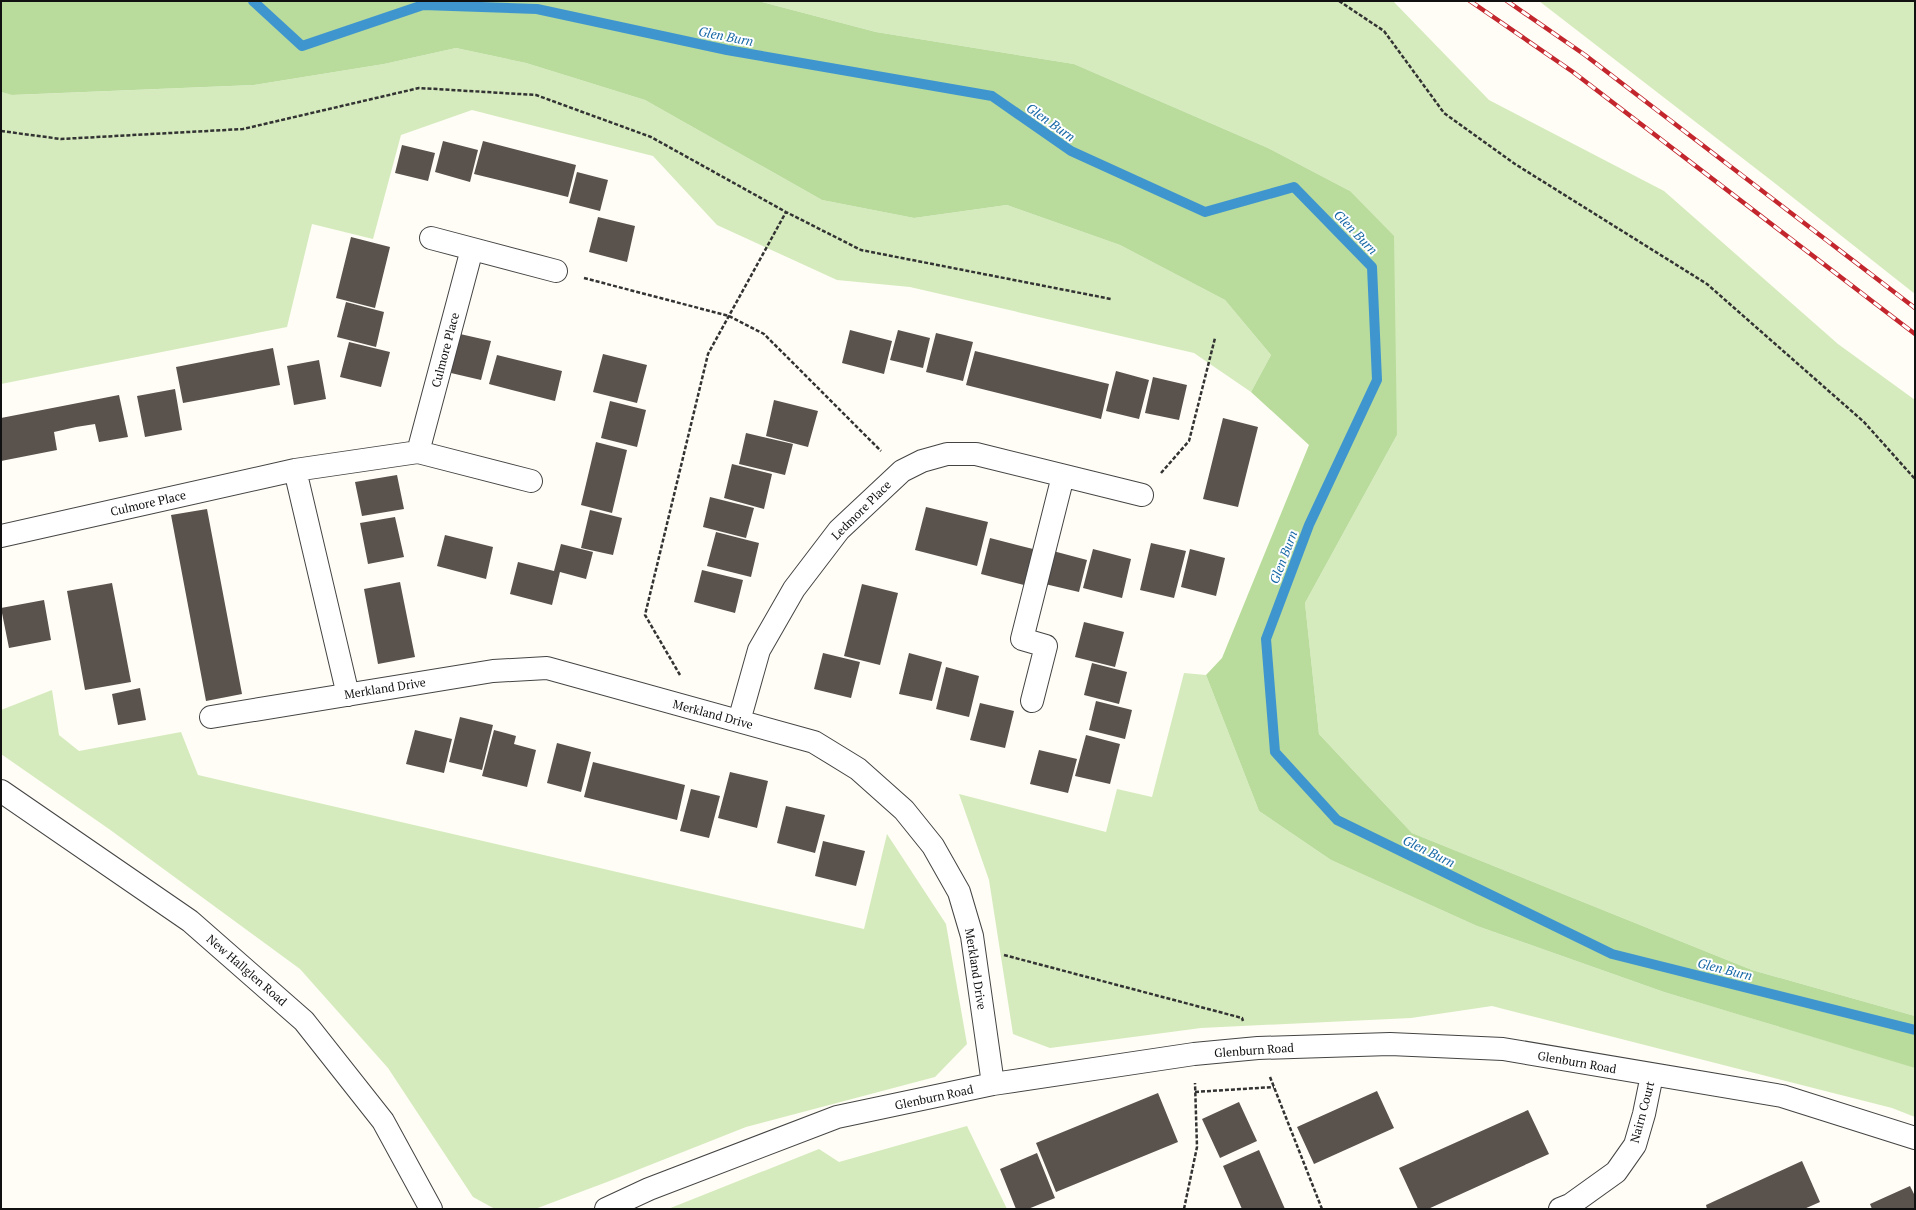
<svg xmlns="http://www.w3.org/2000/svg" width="1916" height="1210" font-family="'PT Serif',serif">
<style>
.green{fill:#d5ebbd}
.forest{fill:#b9dc9c}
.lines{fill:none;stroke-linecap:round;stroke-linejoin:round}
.stream{stroke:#3f96cf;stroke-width:10}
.building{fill:#5a524d}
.minor-casing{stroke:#444;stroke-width:24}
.tertiary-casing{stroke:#444;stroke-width:24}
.path{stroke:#333;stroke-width:2.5;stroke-dasharray:4 2;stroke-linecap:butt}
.minor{stroke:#fff;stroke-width:22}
.tertiary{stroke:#fff;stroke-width:22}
.rail-casing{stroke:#c4262e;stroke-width:4.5}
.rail{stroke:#fff;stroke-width:3;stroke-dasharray:9;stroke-linecap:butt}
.labels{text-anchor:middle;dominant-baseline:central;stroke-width:4;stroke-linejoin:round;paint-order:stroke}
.street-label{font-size:12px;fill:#111;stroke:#fff}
.water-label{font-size:13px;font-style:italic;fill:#1768a6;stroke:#fff}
</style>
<rect width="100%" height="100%" fill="#fffdf5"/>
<path class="green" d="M758,1H1393L1489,100L1664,191L1838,344L1915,400V1016L1752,970L1412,833L1319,734L1305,603L1397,435L1350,191L1268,148L1074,64L876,32Z
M1539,1H1915V294L1772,181Z
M456,48L526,63L645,100L822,200L914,218L1007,205L1120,245L1225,300L1271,355L1251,392L1194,353L910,287L837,280L717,225L653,156L472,110L401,135L373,239L312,224L287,327L1,384V92L13,95L254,85L384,64Z
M1184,673L1206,675L1259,811L1331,860L1477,926L1664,992L1910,1066L1915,1068V1117L1892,1108L1492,1006L1411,1018L1201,1028L1050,1048L1013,1034L989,880L959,794L1106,832L1117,789L1152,797Z
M52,690L59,735L79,751L181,732L198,775L864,929L887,834L946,924L967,1044L935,1077L746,1127L607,1182L535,1209H495L473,1197L388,1068L300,969L109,829L1,754V710Z
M967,1126L1007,1209H668L819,1149L839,1162Z"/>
<path class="forest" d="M1,1H758L876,32L1074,64L1268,148L1350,191L1394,236L1397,435L1305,603L1319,734L1412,833L1752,970L1915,1016V1068L1664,992L1477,926L1331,860L1259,811L1206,675L1222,658L1309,445L1251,392L1271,355L1225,300L1120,245L1007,205L914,218L822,200L645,100L526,63L456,48L384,64L254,85L12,95L1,92Z"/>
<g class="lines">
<path class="stream" d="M253,1L302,46L423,5L537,9L727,50L992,96L1071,151L1205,212L1294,187L1372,267L1377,380L1309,525L1266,639L1275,752L1337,820L1612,954L1915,1030"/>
</g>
<path class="building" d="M443,141L478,150L470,182L435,172Z
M483,141L576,165L568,197L474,174Z
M402,145L435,153L428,181L395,173Z
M577,172L608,180L600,211L569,203Z
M598,217L635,226L627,262L589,252Z
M351,237L390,247L375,308L336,298Z
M346,302L384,312L376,347L337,337Z
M850,330L892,341L884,374L842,363Z
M898,330L930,338L923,368L890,360Z
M936,333L973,342L963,381L926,372Z
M460,334L491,341L481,380L451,373Z
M349,342L390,352L381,387L340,377Z
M273,348L280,385L183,403L176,367Z
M975,351L1109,384L1101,419L966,385Z
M603,354L647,365L637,403L593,392Z
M497,355L562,371L555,401L489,384Z
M319,360L326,399L294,405L287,366Z
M1116,371L1149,380L1139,419L1106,411Z
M1153,377L1187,385L1179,420L1145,413Z
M175,389L182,430L145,437L137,396Z
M119,395L128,437L99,442L95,424L76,427L54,432L57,450L1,461V418Z
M774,400L818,411L808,447L766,436Z
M610,401L646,410L637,447L601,438Z
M1223,418L1258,427L1238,507L1203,499Z
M746,433L793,444L785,475L739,464Z
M596,442L627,450L612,513L581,505Z
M732,464L772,474L764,509L724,498Z
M397,475L404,509L362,516L355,482Z
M710,497L754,508L746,538L703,527Z
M926,507L988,522L977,566L915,550Z
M207,509L242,694L206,701L171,515Z
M590,510L622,518L613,555L581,548Z
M395,517L404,557L368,564L360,523Z
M716,532L759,543L751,577L707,566Z
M445,535L493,547L486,579L437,566Z
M990,538L1033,549L1024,585L981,574Z
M1151,543L1186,551L1174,598L1140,590Z
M561,544L593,552L586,579L560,572L552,605L510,594L518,562L554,571Z
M1093,549L1131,559L1122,598L1083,588Z
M1190,549L1225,558L1216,596L1181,587Z
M1053,551L1087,560L1079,592L1045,584Z
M702,570L743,580L735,613L694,602Z
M400,582L415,657L378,664L364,589Z
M112,583L131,682L85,690L67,591Z
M862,584L898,593L880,665L844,656Z
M44,600L51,640L9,648L1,608Z
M1084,622L1124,632L1115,667L1075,657Z
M823,653L860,662L851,698L814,689Z
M909,653L942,662L932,701L899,694Z
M1092,663L1127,672L1119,704L1084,695Z
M946,667L979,676L969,717L936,709Z
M140,688L146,720L118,725L112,694Z
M1096,701L1132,710L1125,739L1089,730Z
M980,703L1014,711L1005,748L970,740Z
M460,717L493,725L482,770L449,762Z
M415,730L452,739L444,773L406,764Z
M494,730L516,736L514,744L536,750L527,787L482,776Z
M1086,735L1120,744L1110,784L1075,776Z
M557,743L591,752L581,792L547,783Z
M1039,750L1077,759L1068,793L1030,784Z
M593,762L685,785L677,820L584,797Z
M730,772L768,781L757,828L718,818Z
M691,789L720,796L709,838L680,831Z
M786,806L825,815L815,853L777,843Z
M823,841L865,851L856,886L815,876Z
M1377,1091L1394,1128L1314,1164L1297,1127Z
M1158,1093L1178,1142L1056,1192L1036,1143Z
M1239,1102L1257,1141L1220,1158L1202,1119Z
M1528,1110L1549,1154L1428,1209H1418L1399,1168Z
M1259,1150L1274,1184L1285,1209H1242L1223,1166Z
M1037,1153L1055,1198L1028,1209H1016L1000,1169Z
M1802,1161L1820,1202L1804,1209H1707L1706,1205Z
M1910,1186L1915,1196V1209H1872L1870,1204Z"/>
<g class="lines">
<defs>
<path id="minor" d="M431,238L556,271
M418,452L472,249
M295,470L348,695
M1,536L295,470L418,452L531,481
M1032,701L1046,646L1022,639L1063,476
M211,717L493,671L547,668L814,742L858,769L904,810L933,846L959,892L972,936L993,1084
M739,721L759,650L794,589L839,530L902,471L922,461L947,454H976L1142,495
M606,1209L649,1189L837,1117L993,1084L1194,1054L1258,1048L1390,1044L1503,1049L1782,1096L1915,1138
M1560,1209L1570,1205L1616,1172L1635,1145L1644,1114L1652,1075"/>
<path id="tertiary" d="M1,791L190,921L304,1021L383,1121L431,1209"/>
</defs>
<use href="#minor" class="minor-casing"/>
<use href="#tertiary" class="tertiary-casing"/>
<path class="path" d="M1339,1L1384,31L1444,113L1515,164L1707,284L1864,422L1915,479
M1,131L61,139L243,129L419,88L536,95L651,137L786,212L861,250L1111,299
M584,278L729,316L764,334L881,451
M1161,473L1189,441L1215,338
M680,675L645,615L708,354L786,212
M1004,955L1242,1018L1243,1021
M1270,1077L1322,1209
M1195,1092L1274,1087
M1184,1209L1197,1147L1195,1083"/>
<use href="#minor" class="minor"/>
<use href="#tertiary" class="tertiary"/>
<defs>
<path id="rail" d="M1470,1L1573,72L1915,334
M1507,1L1585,55L1915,308"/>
</defs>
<use href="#rail" class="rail-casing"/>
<use href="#rail" class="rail"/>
</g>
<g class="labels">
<g class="street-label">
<text transform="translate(445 350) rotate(-75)">Culmore Place</text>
<text transform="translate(148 503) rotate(-13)">Culmore Place</text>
<text transform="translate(861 510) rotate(-45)">Ledmore Place</text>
<text transform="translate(385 688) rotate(-9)">Merkland Drive</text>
<text transform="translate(713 714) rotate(15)">Merkland Drive</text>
<text transform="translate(976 969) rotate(81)">Merkland Drive</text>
<text transform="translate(247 970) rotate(41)">New Hallglen Road</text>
<text transform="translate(1254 1050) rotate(-4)">Glenburn Road</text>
<text transform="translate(1577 1062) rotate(10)">Glenburn Road</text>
<text transform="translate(934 1097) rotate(-12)">Glenburn Road</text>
<text transform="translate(1642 1112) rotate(-75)">Nairn Court</text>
</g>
<g class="water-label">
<text transform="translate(726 36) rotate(11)">Glen Burn</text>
<text transform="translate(1051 122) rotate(35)">Glen Burn</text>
<text transform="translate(1356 232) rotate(46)">Glen Burn</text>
<text transform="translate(1283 557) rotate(-69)">Glen Burn</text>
<text transform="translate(1429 851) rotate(26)">Glen Burn</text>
<text transform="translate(1725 969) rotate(14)">Glen Burn</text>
</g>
</g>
<rect width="1916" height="1210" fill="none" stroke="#111111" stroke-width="4"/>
</svg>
